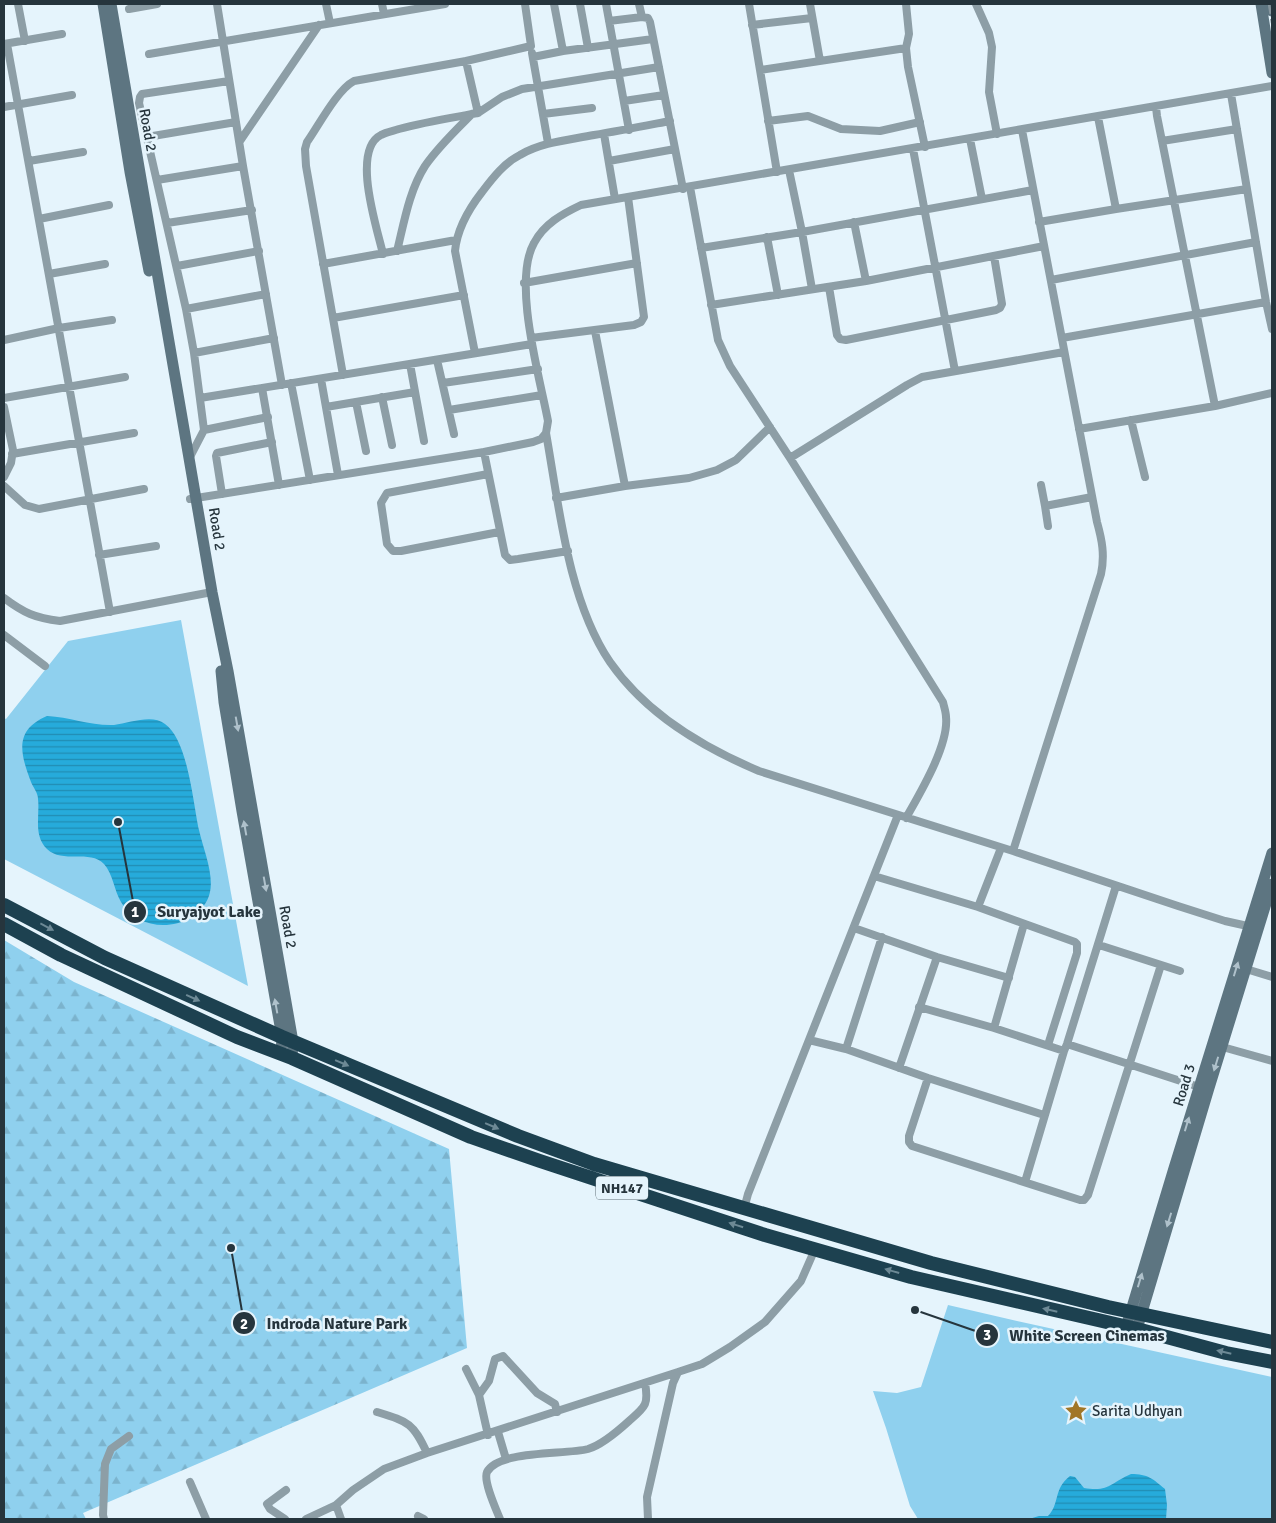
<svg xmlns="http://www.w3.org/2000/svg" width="1276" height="1523" font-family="Signika,sans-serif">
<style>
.forest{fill:url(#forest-firs)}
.park{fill:#8fd0ee}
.water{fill:url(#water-rules)}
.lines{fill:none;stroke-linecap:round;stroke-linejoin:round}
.street{stroke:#8d9ea6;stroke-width:8}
.secondary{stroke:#5d7581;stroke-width:11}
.highway{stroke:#1d4150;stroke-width:14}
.rail{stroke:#86959d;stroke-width:2.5;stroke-dasharray:10 5;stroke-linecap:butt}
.oneway{fill:#afc1cb}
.oneway2{fill:#6d8995}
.labels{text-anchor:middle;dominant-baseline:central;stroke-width:5;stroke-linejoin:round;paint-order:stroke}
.shield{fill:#e5f4fc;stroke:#5f6e76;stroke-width:1}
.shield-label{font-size:14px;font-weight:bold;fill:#26353d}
.street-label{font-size:15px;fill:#26353d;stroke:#e5f4fc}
.poi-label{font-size:15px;fill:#26353d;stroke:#e5f4fc;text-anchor:start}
.leader{fill:none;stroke:#26353d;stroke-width:2}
.callout-dot{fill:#26353d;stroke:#e5f4fc;stroke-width:2}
.mark-label{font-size:15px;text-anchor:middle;font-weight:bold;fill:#fff}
.callout-label{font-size:16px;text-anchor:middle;font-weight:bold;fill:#26353d;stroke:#e5f4fc;stroke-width:5;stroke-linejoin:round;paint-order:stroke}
</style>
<defs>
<pattern id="forest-firs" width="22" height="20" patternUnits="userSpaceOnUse" patternTransform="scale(1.25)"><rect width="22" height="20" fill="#8fd0ee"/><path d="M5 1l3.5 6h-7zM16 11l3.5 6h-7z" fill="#7bb3cd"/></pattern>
<pattern id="water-rules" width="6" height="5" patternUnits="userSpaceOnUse" patternTransform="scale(1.25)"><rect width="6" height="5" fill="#26abdb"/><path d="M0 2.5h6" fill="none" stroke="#218cb3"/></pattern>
</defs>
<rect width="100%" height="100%" fill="#e5f4fc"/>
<path class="forest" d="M4,940L74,982L449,1149L467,1348L83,1513L86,1519H4Z"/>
<path class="park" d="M181,620L248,986L4,859V718L6,719L68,641Z
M948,1305L1017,1321L1272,1377V1519H918L910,1506L886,1428L873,1391L897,1393L921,1387Z"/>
<path class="water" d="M47,716C70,717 91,726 114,725C130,723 152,714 165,724C188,740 193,803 199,830C203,848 214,874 210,892C208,903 199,913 190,918C168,931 134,926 121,902C114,890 113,874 104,864C90,849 62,864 47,849C33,835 40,816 38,799C38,793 33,787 31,782C20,753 14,730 47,716Z
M1131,1474C1148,1474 1153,1479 1165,1489L1167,1505L1166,1519H1029L1039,1516H1048C1060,1504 1053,1489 1070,1476L1075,1477L1084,1488C1110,1492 1110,1483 1131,1474Z"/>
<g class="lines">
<path class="street" d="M18,4L25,41
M217,4L243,166L282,385
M326,4L330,23
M382,4L384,14
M554,4L563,51
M580,4L588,48
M606,4L629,130
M749,4L777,172
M810,4L820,61
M906,4L909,34L906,48L908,67L925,147
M976,4L989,33L992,47L989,92L997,134
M129,9L157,4
M642,17L648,18L650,22L683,189
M609,21L642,17L639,4
M752,25L812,18
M4,44L62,34
M7,44L110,612
M532,53L548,143
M149,54L445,4
M533,57L563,51L653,39
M760,70L906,48
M1231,94L1266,302L1272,329
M624,101L664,95
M4,107L72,95
M1156,107L1157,116L1215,406
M478,113L502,97L522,89L659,67
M543,114L592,108
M1098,117L1116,209L1247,189
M768,121L808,116L841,129L880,131L920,122
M604,134L615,199
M147,137L236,122
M970,139L982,199
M240,141L319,25
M1162,141L1237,129
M913,149L955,371
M29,161L83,152
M609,161L675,149
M157,180L243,166
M690,187L718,340L730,366L790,458L943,702C944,707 946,712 946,717C949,745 920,793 906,818
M39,219L109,205
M854,222L866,281L1044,246
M1039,222L1116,209
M167,223L252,210
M767,237L778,295
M701,248L802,232L789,170
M397,251C404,223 409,191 425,166C438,147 455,131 472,114
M383,254C377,228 351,150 381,135C386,132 393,131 399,129C425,122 451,118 478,113L466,61
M323,264L456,240
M177,266L259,251
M49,274L105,264
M1051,280L1256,242
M524,283L637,263
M829,287L837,335L840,339L846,340L996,310L1000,308L1002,304L994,256
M812,289L802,232L1033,190
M711,305L866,281
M186,309L266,294
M333,318L464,295
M595,331L625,486
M531,338L634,325L641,322L644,317L628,197
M1062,338L1266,302
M4,340L59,328L112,320
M194,353L274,338
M475,353L455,251C457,229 468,210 482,192C492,179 504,163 520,155C542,142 569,140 594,135C619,131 644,126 670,121
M437,360L454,434
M410,364L424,441
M343,375L306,166L305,149L307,142C319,125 337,90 354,81L466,61L531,46L525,4
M321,379L338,475
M291,383L310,480
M443,383L538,369
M262,388L279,485
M382,397L392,445
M4,398L125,377
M200,398L532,344
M356,402L366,451
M4,407L13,450L11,463L4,477
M326,407L415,392
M449,410L542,395
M1131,420L1145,477
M1079,429L1215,406L1272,393
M204,430L268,417
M546,433C559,506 568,600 610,662C646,714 702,747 759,771L1013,851L1178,906L1225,921L1252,927
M484,452L505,555L510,560L518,559L568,551
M12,454L134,433
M190,457L204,430L194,353L186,309L139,103L140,97L142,94L229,81
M790,458L907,385L922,377L1064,352
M488,474L387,493L381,503L387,544L393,551H401L499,532
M1041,485L1045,506L1092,497
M4,486L25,505L39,509L144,489
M222,494L216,456L217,453L272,442
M556,498L625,486L689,478L717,470L736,460L770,427
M190,499L484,452L533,442L541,439L546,433L548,421C540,378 512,282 534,243C544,224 562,214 581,205L1272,86
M1045,506L1048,526
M99,555L156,546
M4,598C24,613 35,618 60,621L212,592
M4,635L45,666
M1013,851L1101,574C1105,555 1102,540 1097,522L1022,130
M874,876L978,907L1075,942L1077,944V953L1048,1045
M978,907L1001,848
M854,928L937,957L1009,978
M1099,945L1180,971
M1246,969L1272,977
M919,1007L994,1028L1064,1051
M994,1028L1024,924
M809,1040L846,1049L928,1078L1044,1115
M1067,1044L1199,1087
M1219,1046L1272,1061
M846,1049L882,937
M899,1068L937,957
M928,1078L909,1136V1142L912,1146L1080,1200H1084L1088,1195L1161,965
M1025,1182L1064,1051L1067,1044L1116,886
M744,1209L748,1194L898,815
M466,1369L479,1395L488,1435
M479,1395L489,1381L495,1359L503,1356L537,1393L555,1404L557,1412
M377,1412C409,1422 413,1423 427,1453
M498,1432L506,1459
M190,1482L206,1519
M336,1505L341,1519
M418,1516L424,1519
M104,1519L103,1515L105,1464L111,1449L129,1436
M285,1519L270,1509L267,1504L286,1490
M306,1519L336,1505L353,1490L384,1469L427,1453L678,1372
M500,1519C496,1509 483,1481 487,1472C498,1450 565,1455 588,1449C602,1445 618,1431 629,1421C645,1407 649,1405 645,1383
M648,1519L647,1497L673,1383L678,1372L702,1364L730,1347L765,1322L801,1281L815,1249"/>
<path class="secondary" d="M103,4L130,172L149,271
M111,4L212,592L228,671L293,1042L292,1058
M1261,4L1272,73
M1271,4L1272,11
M221,671L224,702L242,811L282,1037L281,1054
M1126,1327L1174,1168L1272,853
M1137,1329L1209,1088L1272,884"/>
<path class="highway" d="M4,905L105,958L282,1037L518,1136L594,1164L931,1263L1108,1307L1272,1342
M4,924L61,955L237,1037L292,1058L471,1137L540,1161L765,1235L911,1277L1137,1329L1226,1353L1272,1362"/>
<path class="rail" d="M1269,4L1272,23"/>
</g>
<defs><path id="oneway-solid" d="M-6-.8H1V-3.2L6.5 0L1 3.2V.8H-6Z" transform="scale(1.25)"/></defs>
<g class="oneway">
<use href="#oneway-solid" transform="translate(237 724) rotate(80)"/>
<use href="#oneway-solid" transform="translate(245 828) rotate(-100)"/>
<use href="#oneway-solid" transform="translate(265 884) rotate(80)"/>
<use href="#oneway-solid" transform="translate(1236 969) rotate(-73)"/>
<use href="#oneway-solid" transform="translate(276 1006) rotate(-100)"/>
<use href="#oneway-solid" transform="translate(1216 1064) rotate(107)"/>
<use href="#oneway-solid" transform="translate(1187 1124) rotate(-73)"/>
<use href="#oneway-solid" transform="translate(1169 1220) rotate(107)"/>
<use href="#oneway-solid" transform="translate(1140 1280) rotate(-73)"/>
</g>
<g class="oneway2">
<use href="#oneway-solid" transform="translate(47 927) rotate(28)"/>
<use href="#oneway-solid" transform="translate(193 998) rotate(24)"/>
<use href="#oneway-solid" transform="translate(342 1063) rotate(23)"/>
<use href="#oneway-solid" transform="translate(492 1126) rotate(23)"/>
<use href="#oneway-solid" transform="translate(736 1225) rotate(-162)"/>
<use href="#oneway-solid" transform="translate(892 1271) rotate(-164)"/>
<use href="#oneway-solid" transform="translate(1050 1310) rotate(-167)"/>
<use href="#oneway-solid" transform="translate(1224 1352) rotate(-167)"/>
</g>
<defs>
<symbol id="sight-bare" viewBox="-9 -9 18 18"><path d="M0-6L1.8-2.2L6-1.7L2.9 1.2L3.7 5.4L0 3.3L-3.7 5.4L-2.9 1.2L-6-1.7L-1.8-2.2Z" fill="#a17626" stroke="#e5f4fc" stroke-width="2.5" paint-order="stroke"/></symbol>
</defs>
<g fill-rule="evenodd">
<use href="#sight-bare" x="1060" y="1395" width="32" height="32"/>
</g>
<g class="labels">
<rect class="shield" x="596" y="1176.5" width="52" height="23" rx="4"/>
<g class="shield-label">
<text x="622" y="1188">NH147</text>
</g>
<g class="street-label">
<text transform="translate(148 130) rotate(80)">Road 2</text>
<text transform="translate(217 529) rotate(81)">Road 2</text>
<text transform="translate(288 927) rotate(80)">Road 2</text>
<text transform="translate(1184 1085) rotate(-73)">Road 3</text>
</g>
<g class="poi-label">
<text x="1092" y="1411">Sarita Udhyan</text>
</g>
</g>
<path class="leader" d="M118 822L135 912M231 1248L244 1323M915 1310L987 1335"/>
<g class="callout-dot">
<circle cx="118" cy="822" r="5"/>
<circle cx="231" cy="1248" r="5"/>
<circle cx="915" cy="1310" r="5"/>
<circle cx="135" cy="912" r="12"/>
<circle cx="244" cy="1323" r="12"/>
<circle cx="987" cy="1335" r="12"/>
</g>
<g class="mark-label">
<text x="135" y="917">1</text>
<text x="244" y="1329">2</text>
<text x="987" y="1340">3</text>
</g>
<g class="callout-label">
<text x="209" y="917">Suryajyot Lake</text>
<text x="337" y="1329">Indroda Nature Park</text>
<text x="1087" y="1341">White Screen Cinemas</text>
</g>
<rect width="1276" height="1523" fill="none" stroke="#26353d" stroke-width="10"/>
</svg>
